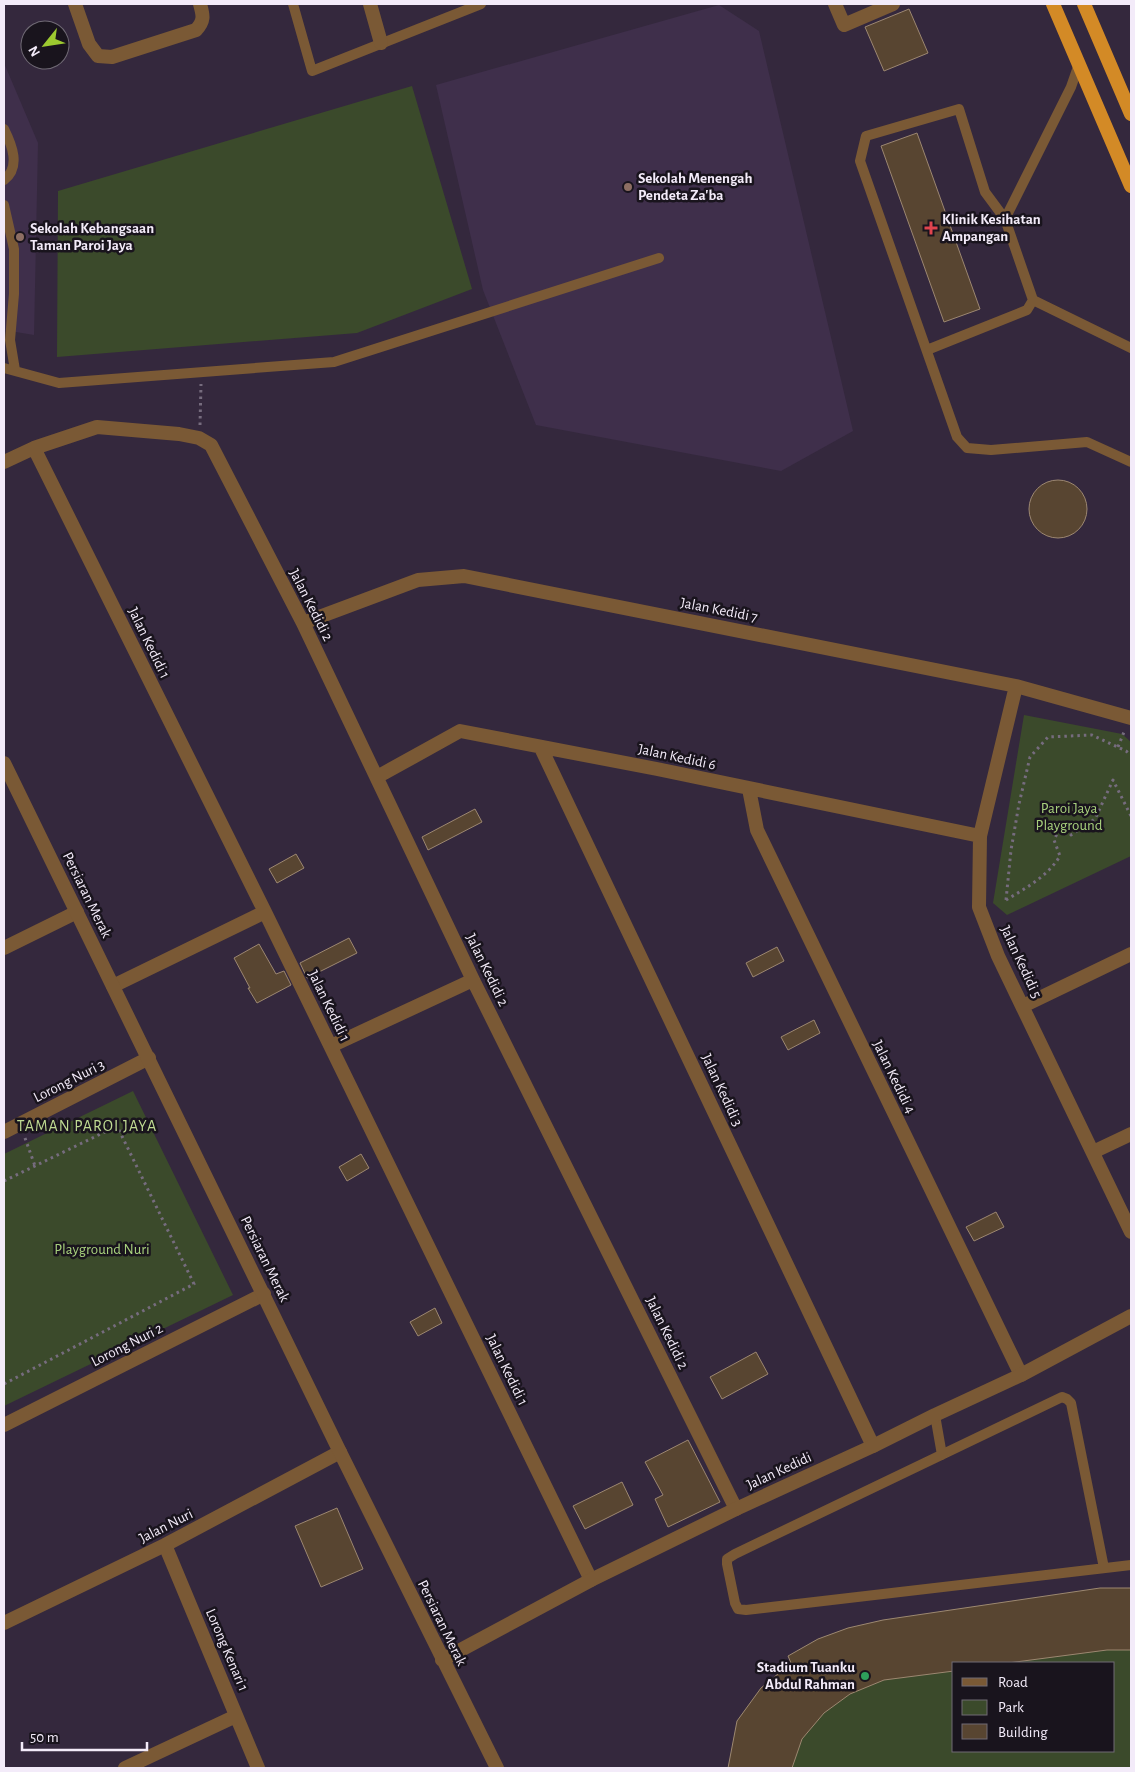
<svg xmlns="http://www.w3.org/2000/svg" width="1135" height="1772" font-family="'Alegreya Sans',sans-serif">
<style>
.built{fill:#3f2f4b}
.green{fill:#3b4a2b;fill-rule:evenodd}
.building{fill:#584531;stroke:#9c8771}
.lines{fill:none;stroke-linecap:round;stroke-linejoin:round}
.path{stroke:#766c7e;stroke-width:3;stroke-dasharray:2.5 4;stroke-linecap:butt}
.service{stroke:#7a5935;stroke-width:10}
.minor{stroke:#7a5935;stroke-width:14}
.tertiary{stroke:#7a5935;stroke-width:14}
.trunk{stroke:#d38a26;stroke-width:14}
.education-dot{fill:#8d6e63;stroke:#19141d;stroke-width:2}
.health-dot{fill:#e0444e;stroke:#19141d;stroke-width:2}
.leisure-dot{fill:#2e9e5b;stroke:#19141d;stroke-width:2}
.labels{text-anchor:middle;dominant-baseline:central;stroke-width:5;stroke-linejoin:round;paint-order:stroke}
.poi-label{font-size:15px;font-weight:bold;fill:#f3ebf9;stroke:#19141d;text-anchor:start}
.street-label{font-size:15px;fill:#f3ebf9;stroke:#19141d}
.park-label{font-size:15px;fill:#a8d17d;stroke:#19141d}
.neighbourhood-label{font-size:16px;letter-spacing:1px;fill:#bfda92;stroke:#19141d}
</style>
<rect width="100%" height="100%" fill="#34283d"/>
<path class="built" d="M719,5L759,31L853,431L781,471L536,425L483,290L436,85Z
M4,63L38,143L34,335L4,330Z"/>
<path class="green" d="M412,86L472,289L357,333L57,357L58,191Z
M1024,715L1122,734L1131,742V856L1007,915L993,903Z
M133,1091L233,1295L4,1406V1154Z
M1100,1588H1131V1768H728L737,1721L761,1688L791,1663L788,1656L818,1639L848,1628L883,1620ZM954,1663H1114V1751H954Z"/>
<path class="building" d="M909,9L928,53L884,71L865,27Z
M917,133L980,309L944,322L881,146Z
M1029 509a29 29 0 1 1 58 0a29 29 0 1 1-58 0Z
M475,809L482,822L428,850L422,837Z
M296,854L304,868L277,883L269,869Z
M349,938L357,953L307,978L300,963Z
M259,944L276,974L284,971L291,985L257,1003L248,988H250L234,958Z
M777,947L784,961L753,977L746,963Z
M814,1020L820,1033L788,1050L781,1037Z
M361,1154L369,1168L347,1181L339,1167Z
M996,1212L1004,1227L974,1241L966,1227Z
M435,1308L442,1323L418,1336L410,1322Z
M756,1352L768,1374L722,1399L710,1377Z
M688,1440L720,1502L668,1527L655,1499L663,1495L645,1462Z
M622,1482L633,1505L585,1529L573,1506Z
M337,1508L363,1569L321,1587L295,1526Z
M1100,1588H1131V1650H1107L1008,1663H954V1671L884,1680L850,1694L824,1713L802,1739L792,1768H728L737,1721L761,1688L791,1663L788,1656L818,1639L848,1628L883,1620Z"/>
<g class="lines">
<path class="path" d="M200,425L201,384
M1118,747L1124,732
M1006,900L1011,850L1019,804L1030,757L1048,737L1092,735L1126,751L1131,755
M1006,900C1026,888 1048,876 1060,856L1054,840L1063,821L1071,835L1095,819L1113,780L1131,816
M25,1138L35,1166
M4,1181L117,1126L194,1284L4,1384"/>
<path class="service" d="M293,4L312,71L481,4
M4,129C12,145 21,167 4,180
M4,205L14,249V294L10,340L15,370
M1005,219L1071,87L1079,64
M1131,348L1033,300L1005,219L985,192L959,109L866,136L860,161L957,437L967,448L991,450L1087,442L1131,462
M927,350L1027,310L1033,300
M4,368L59,383L334,362L659,258
M935,1415L942,1455
M1104,1568L1071,1403L1067,1399L1062,1397L735,1554L727,1559V1564L735,1603L738,1609L746,1610L1131,1565"/>
<path class="minor" d="M75,4L89,44L98,56L112,57L196,30C205,20 203,15 200,4
M370,4L381,43
M835,4L844,25L893,4
M34,448L265,912L591,1580
M4,462L34,448L97,427L179,434L199,438L211,445L303,623L473,980L736,1509
M303,623L418,580L464,576L1016,686L1131,718
M1016,686L980,836L979,907L998,956L1131,1232
M541,748L873,1446
M377,777L460,731L657,769L980,836
M749,789L757,830L1021,1375
M4,948L77,912
M113,986L265,912
M1023,1006L1131,954
M331,1046L473,980
M4,1132L149,1058
M1093,1152L1131,1134
M4,1425L264,1294
M165,1545L258,1768
M4,1623L165,1545L340,1452
M125,1768L236,1716"/>
<path class="tertiary" d="M4,763L340,1452L497,1768
M442,1660L591,1580L736,1509L873,1446L935,1415L1021,1375L1131,1316"/>
<path class="trunk" d="M1053,4L1131,186
M1084,4L1131,114"/>
</g>
<g class="education-dot">
<circle cx="628" cy="187" r="5"/>
<circle cx="20" cy="237" r="5"/>
</g>
<path class="health-dot" d="M928.5 220.5h5v5h5v5h-5v5h-5v-5h-5v-5h5z"/>
<circle class="leisure-dot" cx="865" cy="1676" r="5"/>
<g class="labels">
<g class="poi-label">
<text x="638" y="178">Sekolah Menengah<tspan x="638" dy="17">Pendeta Za'ba</tspan></text>
<text x="942" y="219">Klinik Kesihatan<tspan x="942" dy="17">Ampangan</tspan></text>
<text x="30" y="228">Sekolah Kebangsaan<tspan x="30" dy="17">Taman Paroi Jaya</tspan></text>
<text x="855" y="1667" text-anchor="end">Stadium Tuanku<tspan x="855" dy="17">Abdul Rahman</tspan></text>
</g>
<g class="street-label">
<text transform="translate(311 605) rotate(63)">Jalan Kedidi 2</text>
<text transform="translate(719 610) rotate(11)">Jalan Kedidi 7</text>
<text transform="translate(149 643) rotate(64)">Jalan Kedidi 1</text>
<text transform="translate(677 757) rotate(12)">Jalan Kedidi 6</text>
<text transform="translate(87 895) rotate(64)">Persiaran Merak</text>
<text transform="translate(1021 962) rotate(65)">Jalan Kedidi 5</text>
<text transform="translate(487 970) rotate(64)">Jalan Kedidi 2</text>
<text transform="translate(329 1006) rotate(64)">Jalan Kedidi 1</text>
<text transform="translate(894 1077) rotate(64)">Jalan Kedidi 4</text>
<text transform="translate(69 1081) rotate(-27)">Lorong Nuri 3</text>
<text transform="translate(722 1090) rotate(65)">Jalan Kedidi 3</text>
<text transform="translate(265 1259) rotate(64)">Persiaran Merak</text>
<text transform="translate(667 1333) rotate(64)">Jalan Kedidi 2</text>
<text transform="translate(127 1345) rotate(-27)">Lorong Nuri 2</text>
<text transform="translate(507 1370) rotate(64)">Jalan Kedidi 1</text>
<text transform="translate(779 1471) rotate(-25)">Jalan Kedidi</text>
<text transform="translate(166 1526) rotate(-27)">Jalan Nuri</text>
<text transform="translate(442 1623) rotate(64)">Persiaran Merak</text>
<text transform="translate(227 1650) rotate(67)">Lorong Kenari 1</text>
</g>
<g class="park-label">
<text x="1069" y="808">Paroi Jaya<tspan x="1069" dy="17">Playground</tspan></text>
<text x="102" y="1249">Playground Nuri</text>
</g>
<g class="neighbourhood-label">
<text x="87" y="1126">TAMAN PAROI JAYA</text>
</g>
</g>
<rect width="1135" height="1772" fill="none" stroke="#f3ebf9" stroke-width="10"/>
<rect x="952" y="1662" width="162" height="90" fill="#19141d" stroke="#706a75"/>
<rect x="962" y="1678" width="25" height="8" fill="#7a5935" stroke="#706a75"/>
<text x="998" y="1687" font-size="15" fill="#f3ebf9">Road</text>
<rect x="962" y="1700" width="25" height="15" fill="#3b4a2b" stroke="#706a75"/>
<text x="998" y="1712" font-size="15" fill="#f3ebf9">Park</text>
<rect x="962" y="1724" width="25" height="15" fill="#584531" stroke="#706a75"/>
<text x="998" y="1737" font-size="15" fill="#f3ebf9">Building</text>
<g transform="translate(45 45) rotate(240)"><circle r="24" fill="#19141d" stroke="#706a75"/>
<path d="M0-4L9 19L0 12L-9 19Z" fill="#9dca30"/>
<text y="-8" font-size="14" font-weight="bold" text-anchor="middle" fill="#f3ebf9">N</text>
</g>
<path d="M22 1742v8h125v-8" fill="none" stroke="#f3ebf9" stroke-width="2.5"/>
<text x="30" y="1742" font-size="15" fill="#f3ebf9" stroke="#19141d" stroke-width="4" paint-order="stroke">50 m</text>
</svg>
